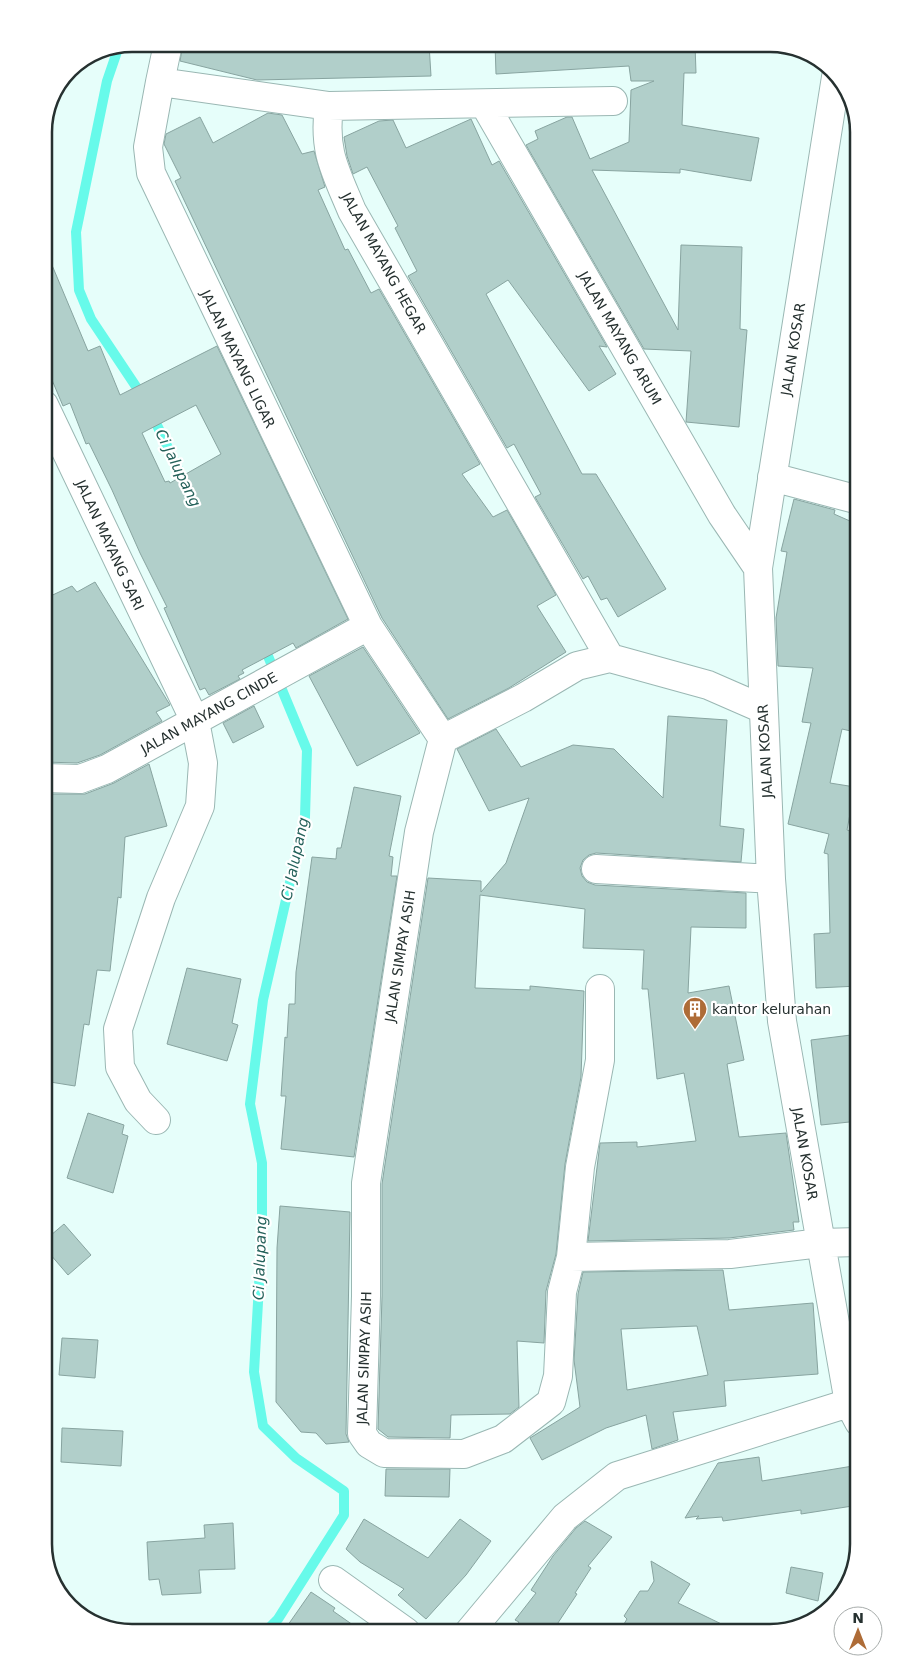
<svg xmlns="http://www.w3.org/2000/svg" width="903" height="1676" font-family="'DejaVu Sans',sans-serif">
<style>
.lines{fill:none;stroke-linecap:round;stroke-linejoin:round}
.stream{stroke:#67faea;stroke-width:10}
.building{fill:#b1cfca;stroke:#88a4a0;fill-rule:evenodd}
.minor-casing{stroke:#9ab7b3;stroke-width:30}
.minor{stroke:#fff;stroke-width:28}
.labels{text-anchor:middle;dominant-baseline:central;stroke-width:4.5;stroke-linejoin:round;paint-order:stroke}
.street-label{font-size:14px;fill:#263130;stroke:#fff}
.poi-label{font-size:14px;fill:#263130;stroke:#fff;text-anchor:start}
.water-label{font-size:15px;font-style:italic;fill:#24615a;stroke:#fff}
.rim{fill:none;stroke:#263130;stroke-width:2.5}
</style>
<rect width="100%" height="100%" fill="#e6fefa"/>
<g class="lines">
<path class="stream" d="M119,46L107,81L76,232L79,290L91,319L143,397
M152,415L187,487
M263,644L307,750L305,817L263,1000L250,1104L262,1163V1233L254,1372L263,1426L296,1458L344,1491V1515L278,1619L265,1632"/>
</g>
<path class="building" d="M183,44H381V47L429,44L431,76L257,80L180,61Z
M495,44H695L696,73H684L682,125L759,138L751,181L680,169V173L592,170L678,330L681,245L742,247L740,329L747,330L739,427L686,422L691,351L644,349L526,145L538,139L535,131L567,117H572L590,159L629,142L631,90L654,81H631L629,66L496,74Z
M268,113L282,115L302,154L314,151L325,187L318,190L345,250L348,249L371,293L379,289L480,464L462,474L493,517L507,510L556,595L537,606L566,652L509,688L448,719L382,618L175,181L181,178L164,144L166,134L200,117L213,143Z
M471,119L492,165L499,161L607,347L599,346L616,374L589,391L508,280L486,294L582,474H596L666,589L618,617L607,598L601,600L588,576L583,579L535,497L541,494L514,444L507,448L408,276L417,271L395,228L398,226L367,167L353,174L347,156L344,137L379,121L393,120L406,148Z
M44,246L88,351L100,346L120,395L217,346L348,619L296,648L293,643L242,670L244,673L238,676L240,679L209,695L205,688L200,690L164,608L167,607L140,553L112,490L89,443L86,444L70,403L63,406L44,361ZM196,405L221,454L170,483L169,481L165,482L142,433Z
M794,499L835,510L834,514L859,525V712L855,732L842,729L830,783L855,787L847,830L859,833V986L816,988L814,934L830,933L828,854L824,853L829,834L788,824L811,723L802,722L813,668L778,666L776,618L787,552L781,551Z
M95,582L170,705L156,712L162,721L100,755L77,763L44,762V599L72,586L77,592Z
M363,647L420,733L357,766L309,676Z
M254,706L264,727L233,743L223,723Z
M668,716L727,720L720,826L744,829L741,862L596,853L589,855L583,860L580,868L582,876L587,882L595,885L746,893V928L691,927L688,993L729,986L744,1060L727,1064L739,1137L786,1133L799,1222H793L794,1230L729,1238L588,1241L600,1143L637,1142V1147L696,1141L684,1073L657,1079L648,989H642L644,950L583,948L585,909L480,895L475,988L530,990V986L584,991L581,1077L565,1164L556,1254L546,1291L544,1343L517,1341L519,1407L510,1414L451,1415L450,1438L388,1437L378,1429L382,1296V1184L428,878L481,881V892L506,863L529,798L489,811L457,749L496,729L521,767L573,745L614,749L663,798Z
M149,764L167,826L125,837L121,898L118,897L110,971L97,970L89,1025L84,1024L75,1086L44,1081V794H85L114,783Z
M354,787L401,796L389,856L393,857L391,876H397L354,1157L281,1149L286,1096H281L285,1037L287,1038L289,1004H295L296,972L312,857L336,859L337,848H341Z
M187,968L241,979L232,1023L238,1025L227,1061L167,1044Z
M859,1034V1121L821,1125L811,1040Z
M88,1113L124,1125L122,1134L128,1136L113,1193L67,1178Z
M280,1206L350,1212L346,1434L349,1442L326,1444L316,1433L301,1432L276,1402L277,1248Z
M64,1224L91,1255L68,1275L44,1247V1241Z
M723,1270L729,1310L813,1303L818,1374L724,1381L726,1406L673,1412L678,1440L652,1449L646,1415L606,1428L542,1460L530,1438L580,1407L574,1360L578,1294L583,1272ZM697,1326L708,1375L627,1390L621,1329Z
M62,1338L98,1340L95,1378L59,1375Z
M62,1428L123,1431L121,1466L61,1462Z
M759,1457L762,1481L859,1465V1505L801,1514V1510L723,1521L722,1517L696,1519L699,1516L685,1518L718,1463Z
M386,1469H450L449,1497L385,1496Z
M364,1519L428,1558L460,1519L491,1541L466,1575L426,1619L398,1595L404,1589L360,1562L346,1549Z
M585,1521L612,1537L588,1566L591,1568L575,1593L577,1594L552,1632H512L519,1622L515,1620L536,1593L531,1590L553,1556L576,1528Z
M233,1523L235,1569L199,1570L201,1593L162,1595L159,1579L149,1580L147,1542L205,1538L204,1525Z
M651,1561L690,1584L678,1603L738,1632H619L627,1619L624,1616L640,1591H648L654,1581Z
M791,1567L823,1573L818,1601L786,1593Z
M311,1592L335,1608L333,1611L363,1632H283Z"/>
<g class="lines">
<defs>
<path id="minor" d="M836,77L758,568L771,879L782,1021L849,1403L859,1422
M160,82L168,44
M485,105L722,515L758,568
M329,106L160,82L148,147L151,173L368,626L443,739
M44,405L195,721L203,763L200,806L161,898L118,1029L120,1067L138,1101L156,1120
M772,477L859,500
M610,658L352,211C335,170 323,151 329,106L613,101
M443,739L419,832L366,1183V1296L362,1434L369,1444L384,1453L464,1454L503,1439L551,1402L558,1376L562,1292L571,1257L580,1167L600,1060V989
M443,739L523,698L577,666L610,658L708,685L763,709
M44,778L80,779L107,769L368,626
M596,869L771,879
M571,1257L730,1254L820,1243L859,1242
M333,1580L406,1632
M469,1632L565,1517L617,1476L849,1403"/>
</defs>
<use href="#minor" class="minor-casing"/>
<use href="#minor" class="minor"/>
</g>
<defs>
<symbol id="building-pin" viewBox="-11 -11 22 30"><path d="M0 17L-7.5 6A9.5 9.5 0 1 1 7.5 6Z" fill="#ae6c37" stroke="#fff"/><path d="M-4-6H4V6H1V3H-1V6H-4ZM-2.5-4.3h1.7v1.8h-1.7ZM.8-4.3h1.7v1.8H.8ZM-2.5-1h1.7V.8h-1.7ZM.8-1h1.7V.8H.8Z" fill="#fff"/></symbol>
</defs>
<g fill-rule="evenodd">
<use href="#building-pin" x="681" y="995" width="28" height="38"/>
</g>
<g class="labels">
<g class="street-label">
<text transform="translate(384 263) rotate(61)">JALAN MAYANG HEGAR</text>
<text transform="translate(620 338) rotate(60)">JALAN MAYANG ARUM</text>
<text transform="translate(793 349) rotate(-81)">JALAN KOSAR</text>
<text transform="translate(238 359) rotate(64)">JALAN MAYANG LIGAR</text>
<text transform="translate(110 545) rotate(65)">JALAN MAYANG SARI</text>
<text transform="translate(209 713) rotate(-29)">JALAN MAYANG CINDE</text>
<text transform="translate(765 751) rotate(-93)">JALAN KOSAR</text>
<text transform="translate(400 956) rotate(-81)">JALAN SIMPAY ASIH</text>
<text transform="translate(805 1154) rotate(80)">JALAN KOSAR</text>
<text transform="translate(364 1358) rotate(-88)">JALAN SIMPAY ASIH</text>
</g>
<g class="poi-label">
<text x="712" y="1009">kantor kelurahan</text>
</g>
<g class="water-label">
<text transform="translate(178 468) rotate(64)">Ci Jalupang</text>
<text transform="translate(295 859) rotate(-78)">Ci Jalupang</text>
<text transform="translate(260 1258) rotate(-88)">Ci Jalupang</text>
</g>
</g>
<path d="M0 0H903V1676H0ZM132 52H770A80 80 0 0 1 850 132V1544A80 80 0 0 1 770 1624H132A80 80 0 0 1 52 1544V132A80 80 0 0 1 132 52Z" fill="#fff" fill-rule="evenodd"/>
<path class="rim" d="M132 52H770A80 80 0 0 1 850 132V1544A80 80 0 0 1 770 1624H132A80 80 0 0 1 52 1544V132A80 80 0 0 1 132 52Z"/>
<g transform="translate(858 1631)"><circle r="24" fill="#ffffff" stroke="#a8adac"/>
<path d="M0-4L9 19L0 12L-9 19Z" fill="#ae6c37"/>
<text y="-8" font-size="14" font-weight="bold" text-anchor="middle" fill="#263130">N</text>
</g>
</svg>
